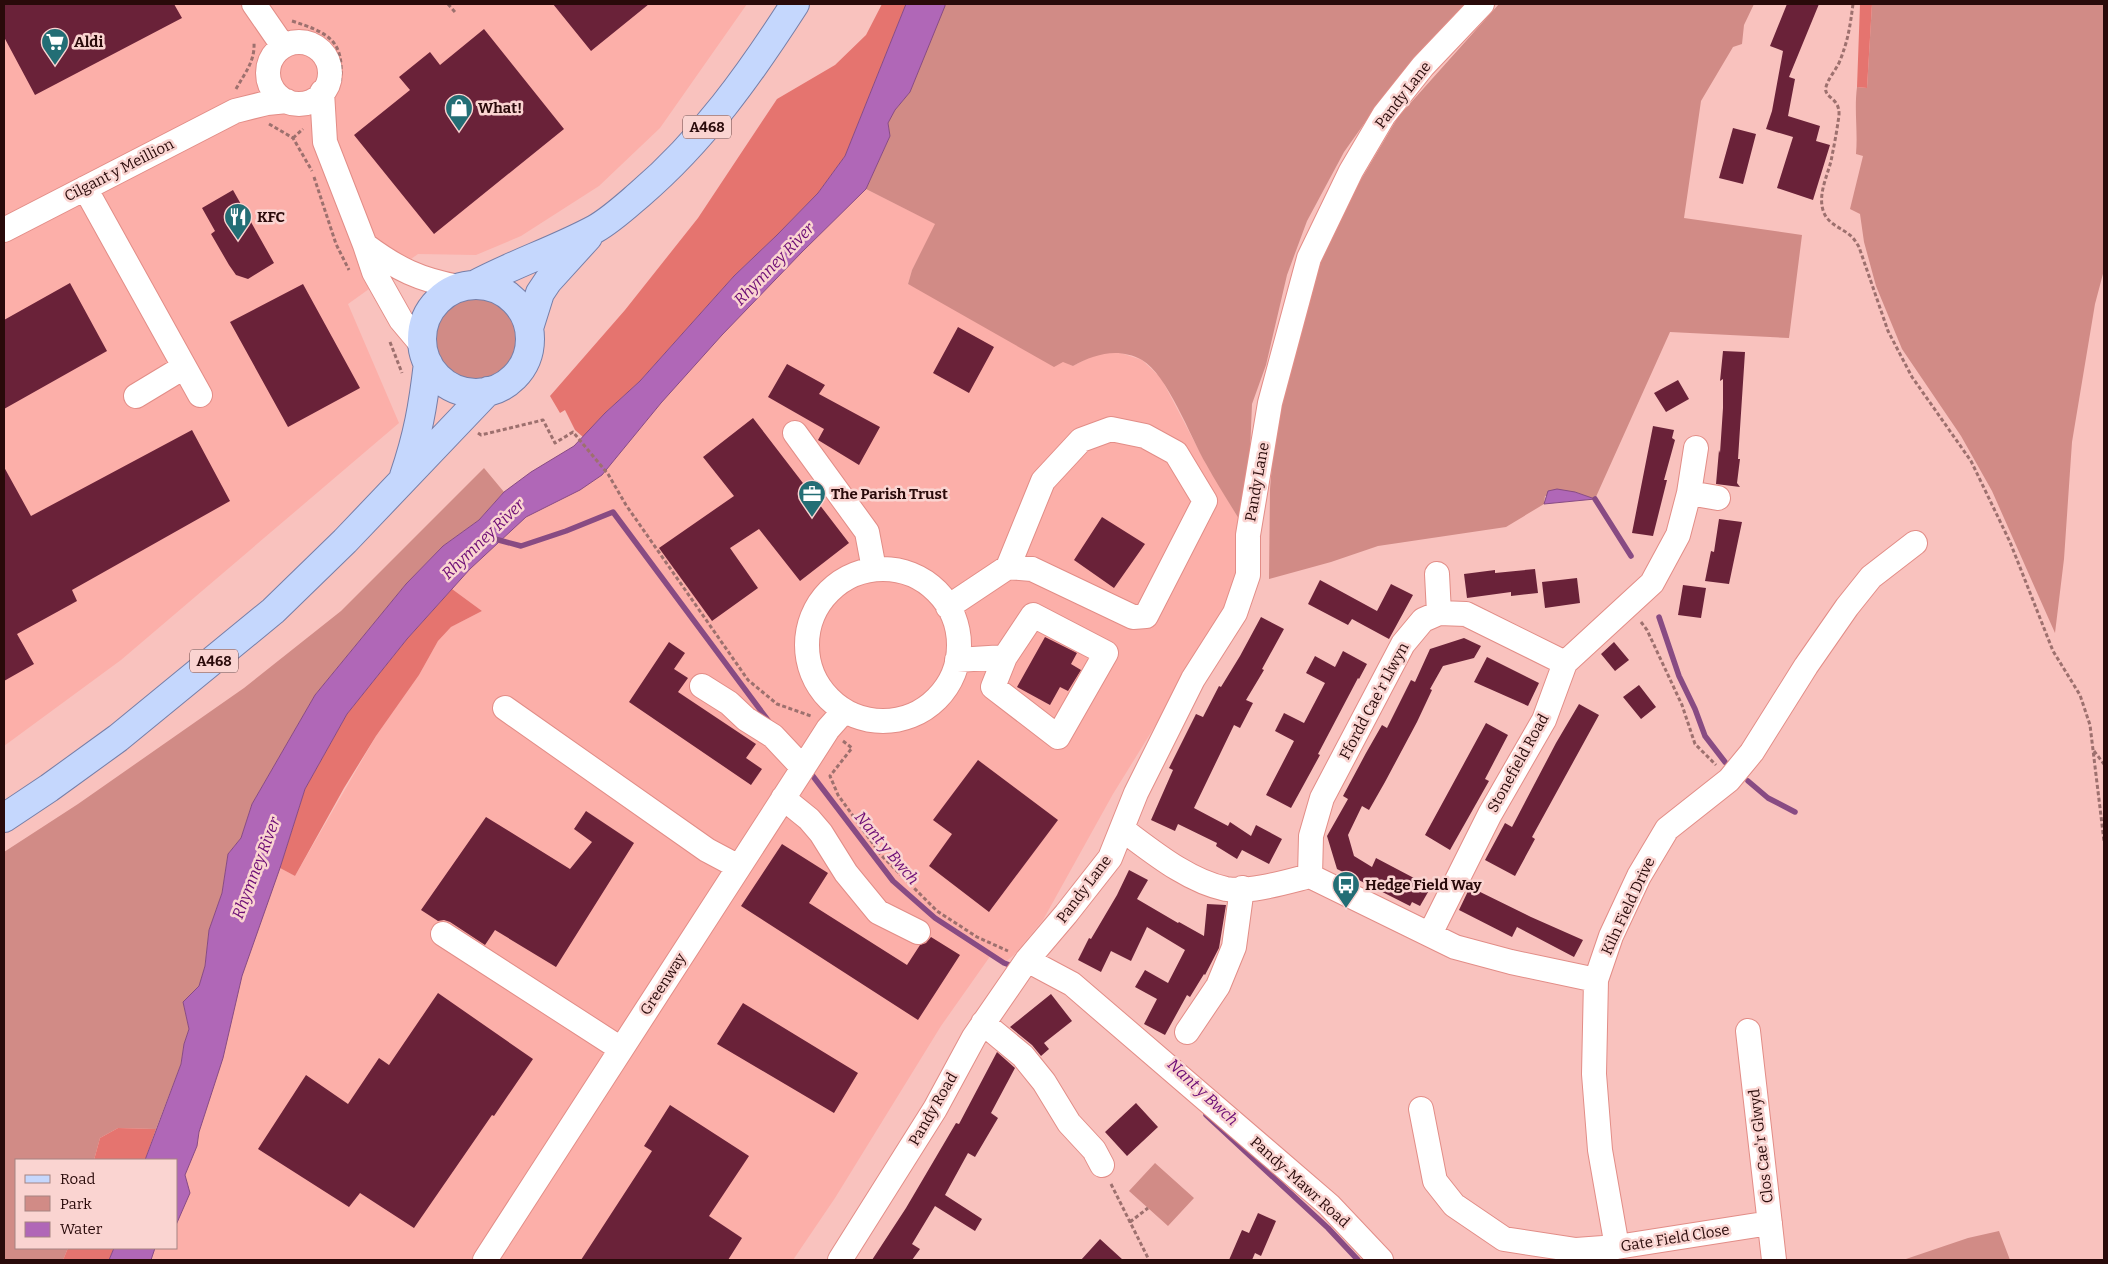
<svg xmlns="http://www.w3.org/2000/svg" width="2108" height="1264" font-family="Bitter,serif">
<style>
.built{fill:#fcafa9}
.green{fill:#d18b86}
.forest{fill:#e5746f}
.water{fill:#b067b7;stroke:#884b83}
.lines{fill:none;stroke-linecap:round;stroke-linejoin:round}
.stream{stroke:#884b83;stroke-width:5.5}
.building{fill:#6a2239}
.minor-casing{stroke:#e28d87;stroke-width:26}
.major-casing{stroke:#767ea7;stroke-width:30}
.path{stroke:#9d706e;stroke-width:3;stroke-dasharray:4 2.5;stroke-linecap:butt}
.minor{stroke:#fff;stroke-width:24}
.major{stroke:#c5d7fd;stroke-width:28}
.labels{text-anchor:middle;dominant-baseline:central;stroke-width:5;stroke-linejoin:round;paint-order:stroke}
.shield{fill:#fad4d1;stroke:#684746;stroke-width:1}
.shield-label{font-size:14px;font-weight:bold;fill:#290a0a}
.poi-label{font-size:15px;font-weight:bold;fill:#290a0a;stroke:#fad4d1;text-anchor:start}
.street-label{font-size:15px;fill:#290a0a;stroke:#fad4d1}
.water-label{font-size:16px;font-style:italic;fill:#6c0b75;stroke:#fad4d1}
</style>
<rect width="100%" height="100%" fill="#f9c2be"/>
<path class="built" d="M4,4H747L660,128L599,186L521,236L476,255L418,254L348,304L399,423L121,660L4,746Z
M866,189L936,224L912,270L908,284L1073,366L1090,357L1106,352L1121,353L1142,360L1161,378L1206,464L1242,524L1238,576L1226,611L1113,794L1043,920L1014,955L1004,963L991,955L941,1026L835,1198L793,1260H151L155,1248H176V1225L190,1193L185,1175L197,1146L199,1132L223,1058L242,976L280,868L295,876L376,736L419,675L438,641L451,627L482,611L452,589L470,569L526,517L561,500L602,475L661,403L722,335L802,252Z"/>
<path class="green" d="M945,4H1470L1383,97L1344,152L1307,221L1287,275L1266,365L1252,404L1249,477L1242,524C1230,504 1217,484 1206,464C1191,438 1167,374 1142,360C1118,347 1095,354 1073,366L1063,362L1054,367L908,284L912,270L935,224L866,189L890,136L888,123L895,110L910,92Z
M1499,4H1754L1744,25L1742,44L1733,47L1701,101L1684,218L1802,235L1789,338L1670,332L1595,499L1575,492L1545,496L1544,504L1506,527L1378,546L1331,562L1269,579L1270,489L1275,428L1324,242L1398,117Z
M1872,4H2104V270L2095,304L2072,442L2064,559L2055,633L1992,491L1961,436L1902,349L1876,286L1864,242L1860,214L1850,209L1863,156L1856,154C1858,131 1854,110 1857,87L1867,88Z
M434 338a41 41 0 1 1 82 0a41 41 0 1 1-82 0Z
M484,468L504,492L479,520L443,546L406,584L315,695L252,804L241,838L228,854L222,893L209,930L205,966L199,986L183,1002L189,1029L184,1044L181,1064L156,1129L118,1128L100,1138L94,1160H16V1248H68L63,1260H4V852L78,804L244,688L341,611Z
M1155,1163L1194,1198L1168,1226L1129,1191Z
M1999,1231L2010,1260H1903L1968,1238Z"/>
<path class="forest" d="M882,4H906L845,156L818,193L777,235L734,276L640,381L605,413L583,437L575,430L565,410L560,413L550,396L625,310L698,218L777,99L835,65L866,35Z
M1860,4H1872L1867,88L1857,87Z
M452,589L482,611L451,627L438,641L419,675L376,736L344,788L295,876L280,868L305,789L347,714L407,639Z
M118,1128L156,1129L145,1160H94L100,1138Z
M68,1248H114L109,1260H63Z"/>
<path class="water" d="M906,4H945V6L910,92L895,110L888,123L890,136L866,189L802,252L722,335L661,403L602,475L580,490L526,517L470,569L407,639L347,714L305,789L280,868L242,976L223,1058L199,1132L197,1146L185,1175L190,1193L176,1225V1160H145L181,1064L184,1044L189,1029L183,1002L199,986L205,966L209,930L222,893L228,854L241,838L252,804L315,695L406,584L443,546L479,520L504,492L531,472L574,446L605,413L640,381L734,276L777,235L818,193L845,156Z
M1557,489L1575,492L1595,499L1544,504L1548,491Z
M114,1248H155L151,1260H109Z"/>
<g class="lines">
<path class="stream" d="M1595,499L1631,556
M495,539L521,546L566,531L613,512L770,723
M1659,617L1679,676L1695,709L1705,736L1725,762
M809,771L893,881L935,918L1004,963L1015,967
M1748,781L1768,798L1795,812
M1206,1115L1328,1228L1358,1260"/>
</g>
<path class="building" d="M4,4H174L182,18L35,95L4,37Z
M553,4H649L591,51Z
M1787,4H1819L1789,77L1795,79L1788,116L1820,126L1816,141L1830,145L1813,200L1777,188L1793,137L1766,129L1772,111L1783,51L1770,46Z
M484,29L564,129L434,234L354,135L410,90L399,77L430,52L440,65Z
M1733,128L1756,134L1743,184L1719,178Z
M233,190L274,263L248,279L236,275L229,265L211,234L215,231L202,208Z
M70,283L107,351L4,409V320Z
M303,284L360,388L288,427L230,322Z
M958,327L994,347L969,393L933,373Z
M1723,351L1745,352L1738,459H1740L1737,483L1740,487L1716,484L1719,450L1720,453L1723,408V379L1720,381Z
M787,364L825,385L819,394L880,427L859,465L818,440L824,429L768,397Z
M1678,380L1689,399L1666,412L1654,393Z
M753,418L849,543L800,581L759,529L730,548L758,588L712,621L659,548L734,496L703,457Z
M1653,426L1674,430L1672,438L1675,440L1664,480H1667L1653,536L1632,533Z
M192,430L230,501L72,590L77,601L17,634L34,664L4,681V467L31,516Z
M1102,517L1145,544L1114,588L1074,560Z
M1719,519L1742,522L1729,584L1705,581L1711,551L1714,552Z
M1535,569L1538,593L1511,596V592L1467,598L1464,574L1495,570V573Z
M1577,578L1580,603L1545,608L1542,582Z
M1320,580L1377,611L1391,584L1413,595L1389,639L1352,619L1348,625L1308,604Z
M1683,585L1706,588L1701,618L1678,615Z
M1261,617L1284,629L1262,669L1264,670L1246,700L1253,703L1240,728L1234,725L1194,808L1228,826L1230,822L1251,836L1256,825L1282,839L1269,864L1242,850L1237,859L1216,846L1217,843L1178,824L1175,831L1151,820L1173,770L1169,768L1196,714L1203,717L1219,686L1221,687L1240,656Z
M1045,637L1077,653L1071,664L1081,670L1068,691L1060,687L1050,705L1017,687Z
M1464,638L1481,646L1474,658L1443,666L1430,689L1432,690L1417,722L1385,782L1369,810L1362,806L1348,835L1354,856L1372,867L1376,858L1431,887L1420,906L1412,902L1410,906L1337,869L1327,836L1348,799L1343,796L1366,753L1382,725L1387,728L1411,680L1415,682L1430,649Z
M669,642L685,653L674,669L688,678L678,692L756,744L746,758L762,769L751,785L629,702Z
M1614,642L1629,660L1615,671L1601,654Z
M1343,651L1367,664L1359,679L1358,678L1318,754L1320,755L1291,808L1266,795L1294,741L1275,731L1284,713L1304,723L1325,683L1306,673L1315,656L1335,667Z
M1487,657L1539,683L1528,706L1474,682Z
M1639,685L1656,707L1641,719L1623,697Z
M1579,704L1599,715L1532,837L1535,839L1515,876L1485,860L1505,823L1512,827L1556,743Z
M1486,723L1508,735L1485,779L1489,781L1450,850L1425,835Z
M978,760L1058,820L989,912L929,866L952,834L933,820Z
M586,811L634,843L556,967L495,930L485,945L450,922L444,920L438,921L421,910L486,817L570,869L592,842L574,829Z
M782,844L828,873L809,903L907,965L920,945L926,943L931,937L960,955L918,1020L741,906Z
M1129,870L1148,880L1137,899L1178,923L1179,922L1204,936L1207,904L1226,905L1219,948L1205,975L1204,974L1190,997L1187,995L1165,1035L1144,1024L1157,999L1135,987L1145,970L1168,983L1185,950L1147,927L1131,961L1111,951L1101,972L1078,960L1089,938L1091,939L1117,895Z
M1470,887L1531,917L1583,940L1574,957L1517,927L1512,937L1459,910Z
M438,993L533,1059L494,1116L492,1115L414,1228L360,1193L349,1207L258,1149L306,1075L348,1104L379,1058L389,1065Z
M1051,994L1072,1021L1044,1043L1049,1049L1041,1056L1032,1045L1010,1027Z
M743,1003L858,1073L834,1113L717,1044Z
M997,1052L1015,1068L991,1113L998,1118L975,1157L968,1153L945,1195L982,1219L975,1231L935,1206L912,1244L920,1249L912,1260H872L906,1208L956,1123L959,1124Z
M1136,1103L1158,1127L1127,1156L1105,1132Z
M670,1105L749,1156L709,1216L742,1238L728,1260H581L652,1151L644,1146Z
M1258,1213L1276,1221L1261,1256L1255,1253L1252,1260H1229L1242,1230L1249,1233Z
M1100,1239L1123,1260H1081Z"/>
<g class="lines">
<defs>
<path id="minor" d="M254,4L283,46
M268 73a31 31 0 1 1 62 0a31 31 0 1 1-62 0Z
M322,92L325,142L365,245L374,272L401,320L422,345
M85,188L200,395
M4,230L235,111L267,103L287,101
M365,245C397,269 420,280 459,287
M136,396L184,367
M795,433L867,532L874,569
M1689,493L1718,498
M807 645a76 76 0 1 1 152 0a76 76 0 1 1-152 0Z
M1437,574L1439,613
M948,607L1008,567L1032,569L1133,617L1146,616L1205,501L1176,453L1145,436L1111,429L1081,440L1043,481L1008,567
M1033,615L1106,653L1058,737L993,687L1005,657Z
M957,660L1005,657
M702,686L729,703L746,719L773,736L803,768
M505,708L707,850L739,867
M783,798L809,819L821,833L846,873L878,912L918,932
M1122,829C1153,852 1188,881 1226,889C1250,893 1286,882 1310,876
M1310,876L1311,836L1322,798L1403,644L1423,620L1439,613L1466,614L1565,663
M1310,876L1455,947L1511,962L1596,980
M443,934L621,1049
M1430,934L1490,814L1544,720L1565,663L1652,583L1678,535L1689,493L1696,448
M1027,960L1072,984L1329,1205L1381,1260
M983,1023L1023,1056L1044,1082L1069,1123L1094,1150L1102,1165
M1748,1031L1774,1260
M1187,1032L1218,986L1234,947L1242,888
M1421,1109L1435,1181L1454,1205L1504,1239L1576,1250L1617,1247L1770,1223
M1617,1247L1600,1150L1594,1074L1596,980L1611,936L1639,876L1667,829L1729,780L1752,752L1806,666L1847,607L1871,577L1915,543
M485,1260L803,768L828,729L844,711
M840,1260L935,1109L974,1037L1027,960L1066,914L1110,858L1136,793L1193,679L1235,613L1248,575V535L1270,403L1309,258L1351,171L1384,115L1423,66L1482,4"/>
<path id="major" d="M474,285C513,264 556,250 595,229C611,220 626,206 640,194C703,140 750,74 795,4
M422 339a54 54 0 1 1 108 0a54 54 0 1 1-108 0Z
M529,328L540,293L548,281L588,237
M404,476C418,435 423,406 428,363
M4,818L49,788L118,738L273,611L345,541L488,391"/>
</defs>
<use href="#minor" class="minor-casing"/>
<use href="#major" class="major-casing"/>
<path class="path" d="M448,4L455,12
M1853,4C1850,27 1848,41 1839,63C1835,71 1828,79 1826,87C1823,98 1840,97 1839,115C1837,131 1834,146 1831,161C1827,177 1817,196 1824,213C1830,226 1843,228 1852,237C1855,240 1857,244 1859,247L1888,331L1912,377L1971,461L2010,542L2053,651L2080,695L2090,725L2104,841
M292,21C326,32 346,40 340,81
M236,89C244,74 255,62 254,43
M269,124L293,138L312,171
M293,138L303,129
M314,177L336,244L349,270
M390,342L402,373
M478,433L481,435L543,420L555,443L573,432L608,474L626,505L748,680L777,704L811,716
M1641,622L1647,630L1682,705L1695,744L1716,765
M843,741L852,748L830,776L838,795L881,855L937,911L977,937L1008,951
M2094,751L2104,764
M1111,1184L1149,1260
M1130,1222L1148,1208"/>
<use href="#minor" class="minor"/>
<use href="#major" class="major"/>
</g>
<defs>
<symbol id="supermarket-pin" viewBox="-11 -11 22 30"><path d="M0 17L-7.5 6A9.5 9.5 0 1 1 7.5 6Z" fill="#236e75" stroke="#fad4d1"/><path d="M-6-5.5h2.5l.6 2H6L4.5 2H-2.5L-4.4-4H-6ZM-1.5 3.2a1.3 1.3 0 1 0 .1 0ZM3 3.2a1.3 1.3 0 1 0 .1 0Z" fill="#fff"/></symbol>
<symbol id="shop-pin" viewBox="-11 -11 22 30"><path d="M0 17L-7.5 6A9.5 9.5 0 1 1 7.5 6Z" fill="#236e75" stroke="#fad4d1"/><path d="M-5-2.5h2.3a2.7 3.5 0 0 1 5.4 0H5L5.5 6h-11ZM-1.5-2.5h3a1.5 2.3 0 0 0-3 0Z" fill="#fff"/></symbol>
<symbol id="restaurant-pin" viewBox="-11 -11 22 30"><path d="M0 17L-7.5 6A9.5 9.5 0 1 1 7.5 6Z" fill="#236e75" stroke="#fad4d1"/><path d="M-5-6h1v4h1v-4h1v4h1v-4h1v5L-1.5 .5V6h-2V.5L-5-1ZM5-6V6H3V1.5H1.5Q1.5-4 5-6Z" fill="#fff"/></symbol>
<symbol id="office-pin" viewBox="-11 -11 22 30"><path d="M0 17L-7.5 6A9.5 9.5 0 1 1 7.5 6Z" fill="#236e75" stroke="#fad4d1"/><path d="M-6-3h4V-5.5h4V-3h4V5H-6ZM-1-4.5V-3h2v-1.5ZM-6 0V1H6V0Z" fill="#fff"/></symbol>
<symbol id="bus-pin" viewBox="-11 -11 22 30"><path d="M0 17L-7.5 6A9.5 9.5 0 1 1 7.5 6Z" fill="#236e75" stroke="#fad4d1"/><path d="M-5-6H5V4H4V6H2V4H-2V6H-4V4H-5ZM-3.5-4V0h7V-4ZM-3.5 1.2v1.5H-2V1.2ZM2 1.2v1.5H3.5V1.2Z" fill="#fff"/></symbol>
</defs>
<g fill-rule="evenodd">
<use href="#supermarket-pin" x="39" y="26" width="32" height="43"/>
<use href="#shop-pin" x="443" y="92" width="32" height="43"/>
<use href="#restaurant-pin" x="222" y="201" width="32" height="43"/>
<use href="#office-pin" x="796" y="478" width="32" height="43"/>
<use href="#bus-pin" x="1330" y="869" width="32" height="43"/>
</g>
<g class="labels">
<g class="shield">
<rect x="683" y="115.5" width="48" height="23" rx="4"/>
<rect x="190" y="649.5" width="48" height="23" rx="4"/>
</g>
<g class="shield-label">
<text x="707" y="127">A468</text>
<text x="214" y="661">A468</text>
</g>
<g class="poi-label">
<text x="74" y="42">Aldi</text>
<text x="478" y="108">What!</text>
<text x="257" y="217">KFC</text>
<text x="831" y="494">The Parish Trust</text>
<text x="1365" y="885">Hedge Field Way</text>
</g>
<g class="street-label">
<text transform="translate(1403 95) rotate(-52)">Pandy Lane</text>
<text transform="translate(119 170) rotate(-27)">Cilgant y Meillion</text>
<text transform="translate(1257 482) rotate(-80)">Pandy Lane</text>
<text transform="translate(1374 701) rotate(-62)">Ffordd Cae'r Llwyn</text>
<text transform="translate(1518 763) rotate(-61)">Stonefield Road</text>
<text transform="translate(1084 889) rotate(-53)">Pandy Lane</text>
<text transform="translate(1628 906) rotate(-65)">Kiln Field Drive</text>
<text transform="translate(663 984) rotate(-57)">Greenway</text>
<text transform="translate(933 1109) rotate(-60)">Pandy Road</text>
<text transform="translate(1761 1146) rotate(-97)">Clos Cae'r Glwyd</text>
<text transform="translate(1300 1182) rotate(42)">Pandy-Mawr Road</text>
<text transform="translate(1675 1238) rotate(-9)">Gate Field Close</text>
</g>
<g class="water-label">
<text transform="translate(774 264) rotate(-46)">Rhymney River</text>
<text transform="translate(483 539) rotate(-44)">Rhymney River</text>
<text transform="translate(887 848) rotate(50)">Nant y Bwch</text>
<text transform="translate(256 868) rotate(-69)">Rhymney River</text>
<text transform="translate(1203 1092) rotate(43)">Nant y Bwch</text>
</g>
</g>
<rect width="2108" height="1264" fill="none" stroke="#290a0a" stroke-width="10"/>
<rect x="15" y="1159" width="162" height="90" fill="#fad4d1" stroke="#a68381"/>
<rect x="25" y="1175" width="25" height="8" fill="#c5d7fd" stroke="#a68381"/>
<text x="60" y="1184" font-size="15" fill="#290a0a">Road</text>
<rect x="25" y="1196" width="25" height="15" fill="#d18b86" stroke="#a68381"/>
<text x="60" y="1209" font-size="15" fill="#290a0a">Park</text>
<rect x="25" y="1222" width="25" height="15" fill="#b067b7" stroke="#a68381"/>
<text x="60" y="1234" font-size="15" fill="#290a0a">Water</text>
</svg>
